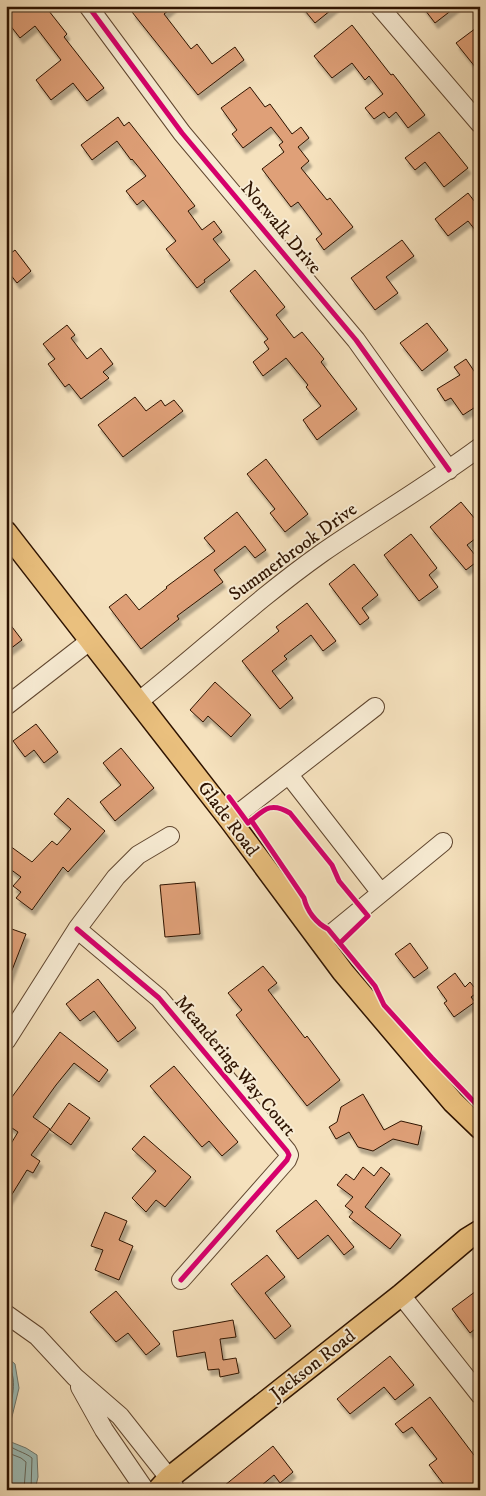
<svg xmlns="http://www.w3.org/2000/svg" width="486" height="1496" font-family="'IM FELL DW Pica',serif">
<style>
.water{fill:#9dbcb6;stroke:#71786d}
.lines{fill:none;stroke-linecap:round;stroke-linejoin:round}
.shore{stroke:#66685b;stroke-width:1}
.building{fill:#dfa078;stroke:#2e1300;filter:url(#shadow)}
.minor-casing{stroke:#60462f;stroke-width:20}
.major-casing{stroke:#2e1300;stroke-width:24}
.minor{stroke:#f8ecd4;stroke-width:18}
.major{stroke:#eac07e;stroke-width:21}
.cycleway-casing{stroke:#f8ecd4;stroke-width:8}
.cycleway{stroke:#d6006c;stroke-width:5}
.labels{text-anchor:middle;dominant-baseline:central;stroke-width:4;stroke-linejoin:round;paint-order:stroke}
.street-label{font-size:19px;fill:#2e1300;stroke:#f8ecd4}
</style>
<defs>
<filter id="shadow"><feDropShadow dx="3" dy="5.5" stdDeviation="1" flood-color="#0004"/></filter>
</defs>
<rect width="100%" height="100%" fill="#f5e1bd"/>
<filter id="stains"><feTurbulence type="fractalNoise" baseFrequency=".004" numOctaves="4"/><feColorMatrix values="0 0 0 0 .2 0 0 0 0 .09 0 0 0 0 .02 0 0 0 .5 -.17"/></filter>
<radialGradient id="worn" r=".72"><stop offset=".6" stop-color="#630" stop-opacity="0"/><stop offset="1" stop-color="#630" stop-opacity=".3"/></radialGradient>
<path class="water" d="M8,1358L15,1364L19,1388L8,1433L11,1442L26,1448L37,1455L38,1477L35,1490H6V1361Z"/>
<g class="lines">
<path class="shore" d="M6,1363C20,1376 11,1405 6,1420
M6,1443C12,1450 25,1452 32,1458L31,1490
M6,1452L21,1458L26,1462L24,1490"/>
</g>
<path class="building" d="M18,6H45L67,34L64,37L104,88L87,101L73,83L51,100L36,80L61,60L35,26L20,38L6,20V15Z
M140,6H174L164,14L191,49L197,44L212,64L235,47L244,60L198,95L132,12Z
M301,6H336L315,23Z
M422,6H457L435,23Z
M352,25L391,75L393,74L425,115L408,128L396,112L389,118L384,112L374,119L365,108L383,94L369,76L365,80L352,63L332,78L314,56Z
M480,25V73L456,43Z
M250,87L265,107L270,104L292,134L301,127L309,138L298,147L309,161L301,168L327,200L330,198L353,227L324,250L316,239L322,234L298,202L291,207L262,169L284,152L279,145L283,142L271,127L243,148L232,134L237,130L221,108Z
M118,117L124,126L129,122L195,206L188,211L202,230L214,221L222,232L213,239L230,260L204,280L205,282L197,288L166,249L176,241L143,200L137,205L126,191L146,176L132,159L131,160L117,141L92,160L81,145Z
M439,132L468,168L444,187L425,162L415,170L405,158Z
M468,193L475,202L480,199V236L468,221L448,236L435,219Z
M402,240L414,256L386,277L398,293L375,310L351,278Z
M15,250L31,271L17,283L6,269V257Z
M255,270L285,307L276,315L294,338L302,332L324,359L321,362L357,409L317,440L303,420L321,406L306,387L308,385L286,358L263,376L253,362L269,349L264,342L268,339L230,291Z
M427,323L448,350L422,371L400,343Z
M67,325L75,335L71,338L87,359L101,348L113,364L103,372L109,378L81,399L69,384L65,387L48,364L55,359L43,344Z
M466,359L480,380V404L463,415L451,398L445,401L437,389L460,375L454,367Z
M135,397L146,411L161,400L165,406L174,400L183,411L123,457L98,425Z
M266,459L308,514L285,532L270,513L275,509L247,474Z
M461,502L480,525V535L467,545L479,560L466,570L430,527Z
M237,512L266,550L255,558L245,546L214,570L223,582L177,616L179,619L141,649L109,607L126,594L139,610L167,588L166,587L215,551L204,538Z
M411,534L437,568L429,575L438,587L419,601L384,555Z
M354,564L378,595L362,608L369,618L360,625L329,584Z
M307,603L336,641L323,651L311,635L284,656L287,659L272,671L293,698L280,709L242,661L279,631L276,627Z
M6,619L22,640L6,652Z
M215,682L251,715L231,737L208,716L203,722L190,710Z
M36,724L58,752L44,763L34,750L25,757L13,741Z
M121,748L154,788L115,821L100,802L121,785L103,763Z
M68,798L105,831L68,872L63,867L32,910L16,898L21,892L13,886L21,877L6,866V852L10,846L32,862L52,841L57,845L71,829L54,814Z
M195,882L200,934L165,937L160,885Z
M6,927L26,934L7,983H6Z
M410,943L428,968L414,978L395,954Z
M263,966L277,983L268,990L305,1038L307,1036L340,1080L307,1106L236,1015L242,1010L228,993Z
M455,973L465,987L470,982L478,992L471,997L475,1002L454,1017L444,1003L447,1001L437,987Z
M98,979L136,1028L118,1042L94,1011L80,1021L66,1004Z
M60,1032L108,1070L99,1082L74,1063L56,1085L33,1117L50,1129L31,1155L40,1161L33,1173L27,1170L6,1204V1152L18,1132L6,1124V1105Z
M174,1066L238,1142L222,1156L209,1141L202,1147L150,1086Z
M363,1094L384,1130L401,1121L422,1126L418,1145L393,1139L373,1151L358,1147L349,1132L336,1139L329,1127L337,1122L341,1107Z
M69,1103L90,1118L71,1145L50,1130Z
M144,1136L191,1177L165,1207L156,1200L146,1212L132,1198L156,1171L132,1149Z
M363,1167L374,1176L381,1167L390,1174L365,1207L401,1235L390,1249L349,1217L353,1212L345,1206L353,1197L337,1185L346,1174L354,1180Z
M316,1200L354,1247L344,1255L328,1235L298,1259L276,1231Z
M105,1212L127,1221L119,1240L133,1246L119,1280L95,1270L103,1250L91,1246Z
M267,1255L285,1277L265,1293L291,1326L275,1339L231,1284Z
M480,1288V1325L470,1333L452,1309Z
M116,1291L160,1344L146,1355L128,1333L116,1342L90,1312Z
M233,1320L236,1337L220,1339L223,1360L236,1358L239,1373L220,1377L219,1369L208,1370L205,1352L177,1357L173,1331Z
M390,1356L414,1385L395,1400L384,1387L350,1414L337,1399Z
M430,1397L480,1463V1490H448L429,1465L437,1459L412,1427L403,1433L395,1424Z
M273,1446L293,1472L280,1483L274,1475L256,1490H219Z"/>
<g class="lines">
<defs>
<path id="minor" d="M88,6L182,133L356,340L449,470
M379,6L480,124
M138,702C200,653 257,599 322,553C374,517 429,485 480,447
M6,706L91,640
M289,775L381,893L320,943
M230,820L375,707
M381,893L443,842
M77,929L159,998L287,1151L289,1155L287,1160L181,1280
M6,1041L77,929L116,877L138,855L170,836
M401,1295L480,1395
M6,1314L37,1336L75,1377L120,1416L169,1478L176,1490
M80,1387L104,1430L145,1490"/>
<path id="major" d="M6,532L230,820L343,972L453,1102L480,1128
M158,1490L169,1478L401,1295L467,1239L480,1231"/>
</defs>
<use href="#minor" class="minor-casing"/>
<use href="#major" class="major-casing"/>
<use href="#minor" class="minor"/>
<use href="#major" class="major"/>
<defs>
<path id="cycleway" d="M88,6L182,133L356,340L449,470
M229,797L248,823C264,810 270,801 290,813L332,865L339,881L368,916L340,943
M251,820L304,898C307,911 316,923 328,929L375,986L384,1005L432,1058L480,1108
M77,929L159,998L287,1151L289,1155L287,1160L181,1280"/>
</defs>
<use href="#cycleway" class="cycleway-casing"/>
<use href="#cycleway" class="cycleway"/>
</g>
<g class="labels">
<g class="street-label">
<text transform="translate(281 228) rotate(50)">Norwalk Drive</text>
<text transform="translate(293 552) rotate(-36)">Summerbrook Drive</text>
<text transform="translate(228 819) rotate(53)">Glade Road</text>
<text transform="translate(235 1066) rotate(50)">Meandering Way Court</text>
<text transform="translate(313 1365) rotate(-38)">Jackson Road</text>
</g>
</g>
<rect width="486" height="1496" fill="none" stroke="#f5e1bd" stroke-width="25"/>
<rect x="8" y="8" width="471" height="1481" fill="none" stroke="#2e1300" stroke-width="2.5"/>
<rect x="12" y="12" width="461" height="1471" fill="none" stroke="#2e1300"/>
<rect width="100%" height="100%" filter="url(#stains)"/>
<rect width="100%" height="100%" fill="url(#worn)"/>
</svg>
